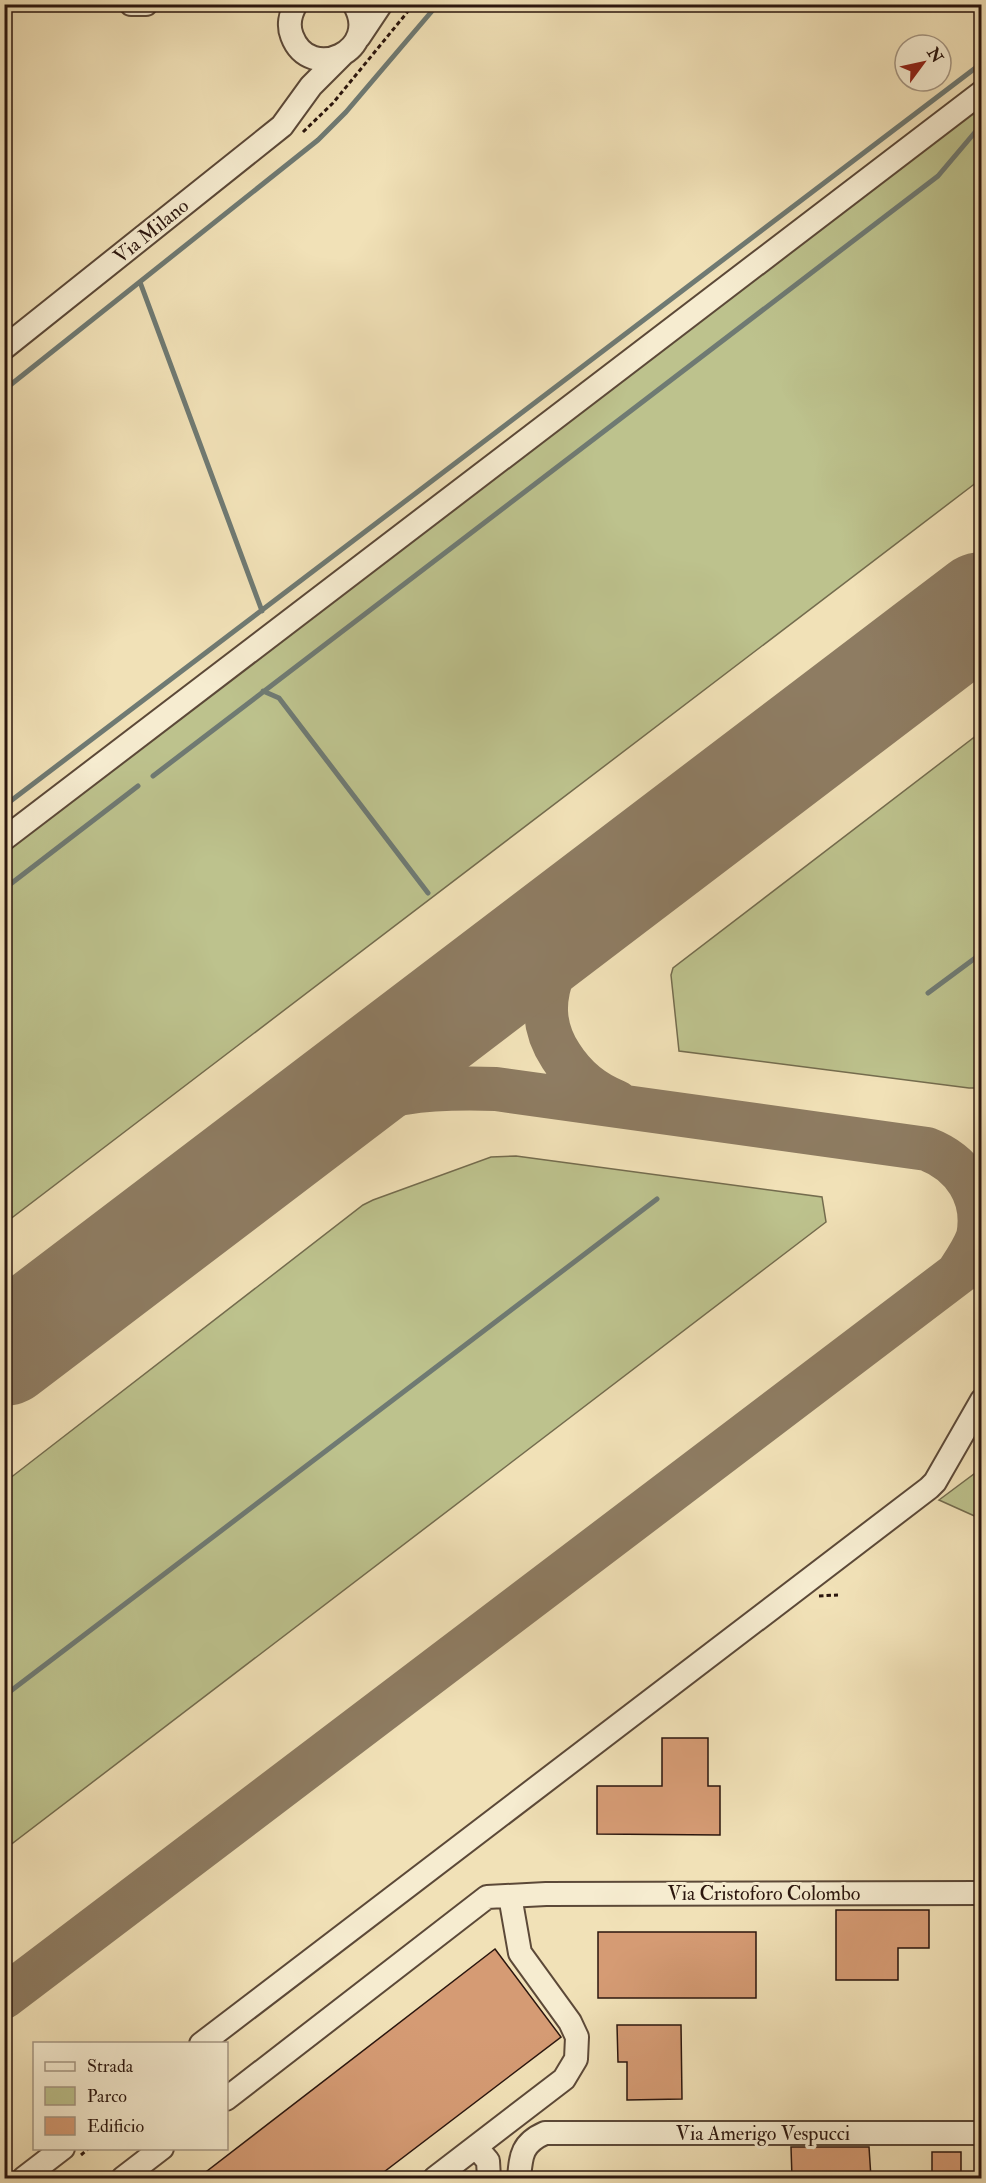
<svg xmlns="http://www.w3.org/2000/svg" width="986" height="2183" font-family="'IM FELL Double Pica',serif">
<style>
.green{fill:#bdc28d;stroke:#746c4e;stroke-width:1.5}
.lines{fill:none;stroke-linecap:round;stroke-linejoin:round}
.stream{stroke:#6f7a73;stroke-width:5}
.taxiway{stroke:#8e7c62;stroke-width:44}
.runway{stroke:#8e7c62;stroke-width:110}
.building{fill:#d59b74;stroke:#2b160e;stroke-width:1.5}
.minor-casing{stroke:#5c4938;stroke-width:26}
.path{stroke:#2b160e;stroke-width:3;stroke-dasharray:4.5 3;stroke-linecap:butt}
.minor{stroke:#f6ecd0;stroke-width:22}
.labels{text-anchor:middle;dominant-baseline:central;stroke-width:6;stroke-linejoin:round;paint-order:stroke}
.street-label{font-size:20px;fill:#2b160e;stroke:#f6ecd0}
</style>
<rect width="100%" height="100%" fill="#f1e1b7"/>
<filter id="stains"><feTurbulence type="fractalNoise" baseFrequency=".00333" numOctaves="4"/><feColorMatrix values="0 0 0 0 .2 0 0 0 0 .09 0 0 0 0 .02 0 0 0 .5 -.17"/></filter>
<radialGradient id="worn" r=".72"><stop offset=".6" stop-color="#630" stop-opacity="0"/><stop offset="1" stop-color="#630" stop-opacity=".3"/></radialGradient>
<path class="green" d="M981,104V479L5,1223V847Z
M981,732V1088H969L679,1051L671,975L673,968Z
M516,1156L822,1197L826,1222L5,1849V1482L363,1205L373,1200L491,1157Z
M978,1471L979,1518L939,1500Z"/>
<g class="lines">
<path class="stream" d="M978,4L980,64
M140,282L262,611
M4,390L318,140L346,112L438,4
M263,691L279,698L428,893
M153,776L938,176L982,124
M4,806L982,63
M4,889L138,786
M928,993L982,953
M4,1696L657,1199"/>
<path class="taxiway" d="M604,895C567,941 522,997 561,1056C575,1078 593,1093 617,1102
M286,1137C324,1120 363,1101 404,1093C434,1088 466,1088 496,1089L927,1149C963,1163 986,1196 978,1237C973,1251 965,1262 957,1274
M4,1997L982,1255"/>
<path class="runway" d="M4,1351L982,607"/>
</g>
<path class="building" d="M662,1738H708V1786H720V1835L597,1834V1786H662Z
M836,1910H929V1948H898V1980H836Z
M598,1932H756V1998H598Z
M495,1949L561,2037L376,2178H198Z
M617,2025H681L682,2099L627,2100V2062H618Z
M791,2147H869L871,2178H792Z
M932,2152H961V2178H932Z"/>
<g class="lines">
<defs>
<path id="minor" d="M131,4H146
M296,4C290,14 288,26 292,36C310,84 382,50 354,4
M359,37L381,4
M4,348L282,126L311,86L343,54
M4,839L982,92
M201,2044L929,1488L935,1482L982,1400
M226,2099L487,1897L546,1894L982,1893
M476,2147L488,2161L489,2178
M24,2178L63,2148
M123,2178L162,2148
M435,2178L564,2079L576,2059L577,2037L570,2022L520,1953L510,1896
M519,2178C521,2155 522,2143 545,2133H982"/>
</defs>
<use href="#minor" class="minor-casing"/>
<path class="path" d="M303,132L333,103L414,4
M819,1596L838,1595
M81,2155L89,2148"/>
<use href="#minor" class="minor"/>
</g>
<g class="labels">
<g class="street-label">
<text transform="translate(151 231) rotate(-39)">Via Milano</text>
<text x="764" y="1893">Via Cristoforo Colombo</text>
<text x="763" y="2133">Via Amerigo Vespucci</text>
</g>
</g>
<rect width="986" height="2183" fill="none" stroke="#f1e1b7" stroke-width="24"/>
<rect x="6" y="6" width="974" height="2171" fill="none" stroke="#2b160e" stroke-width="3"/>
<rect x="12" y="12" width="962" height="2159" fill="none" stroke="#2b160e" stroke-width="1.5"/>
<rect x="33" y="2042" width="195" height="108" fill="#f6ecd0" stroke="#a59682" stroke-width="1.5"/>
<rect x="45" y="2062" width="30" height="9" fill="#f6ecd0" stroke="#a59682" stroke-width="1.5"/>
<text x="87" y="2072" font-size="18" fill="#2b160e">Strada</text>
<rect x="45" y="2087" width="30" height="18" fill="#bdc28d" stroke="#a59682" stroke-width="1.5"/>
<text x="87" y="2102" font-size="18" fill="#2b160e">Parco</text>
<rect x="45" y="2117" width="30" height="18" fill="#d59b74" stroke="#a59682" stroke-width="1.5"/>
<text x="87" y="2132" font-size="18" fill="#2b160e">Edificio</text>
<g transform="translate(923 63) rotate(57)"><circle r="28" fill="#f6ecd0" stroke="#a59682" stroke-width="1.5"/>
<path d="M0-4.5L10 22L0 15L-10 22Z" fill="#8f2418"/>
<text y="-9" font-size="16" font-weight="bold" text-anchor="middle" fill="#2b160e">N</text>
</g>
<rect width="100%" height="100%" filter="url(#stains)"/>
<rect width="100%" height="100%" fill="url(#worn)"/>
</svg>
